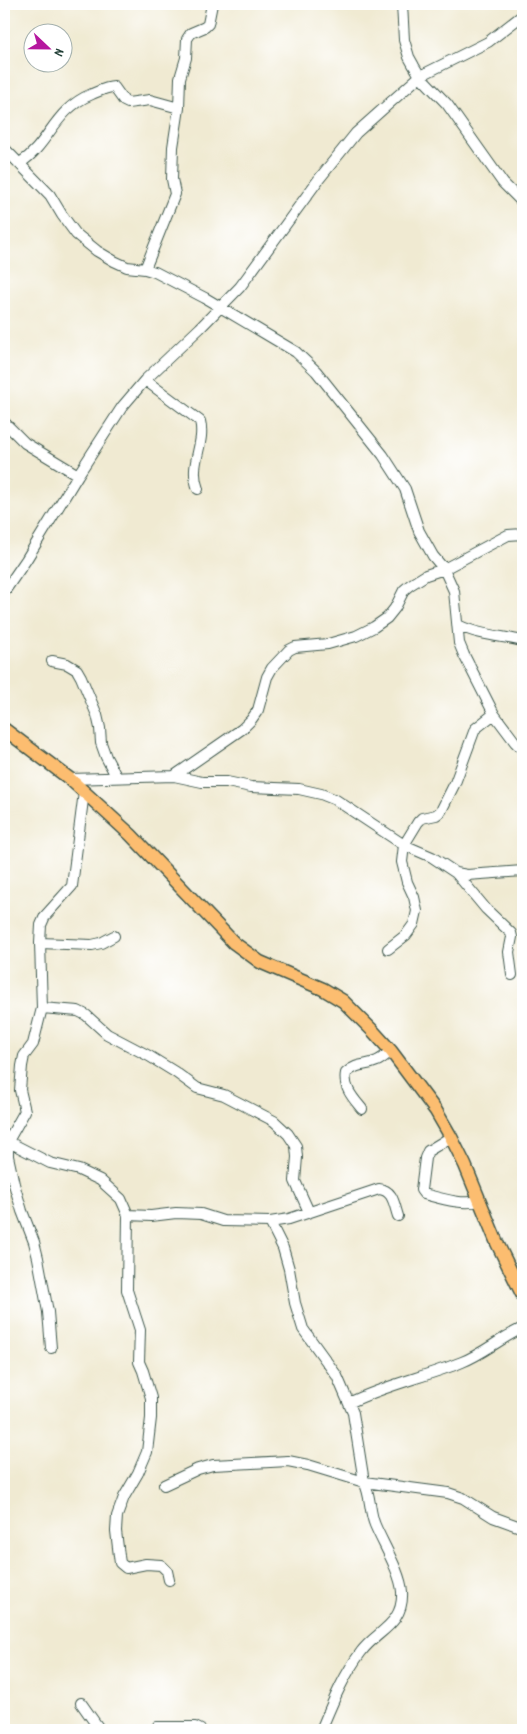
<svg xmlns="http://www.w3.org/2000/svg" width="527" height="1734" font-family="Dekko,sans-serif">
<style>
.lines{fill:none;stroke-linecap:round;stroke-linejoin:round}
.minor-casing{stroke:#3e574c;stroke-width:12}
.major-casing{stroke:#3e574c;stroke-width:15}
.minor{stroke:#fff;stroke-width:10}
.major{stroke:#fcbd6f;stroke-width:12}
</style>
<rect width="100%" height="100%" fill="#fff"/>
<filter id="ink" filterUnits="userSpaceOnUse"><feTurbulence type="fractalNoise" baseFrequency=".02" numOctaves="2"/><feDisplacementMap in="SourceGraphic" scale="10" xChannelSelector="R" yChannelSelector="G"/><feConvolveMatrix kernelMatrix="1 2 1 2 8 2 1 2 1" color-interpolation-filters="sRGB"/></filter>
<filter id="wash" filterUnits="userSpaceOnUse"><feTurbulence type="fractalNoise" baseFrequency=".0096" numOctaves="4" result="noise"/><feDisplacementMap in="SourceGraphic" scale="20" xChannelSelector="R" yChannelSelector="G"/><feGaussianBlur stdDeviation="1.12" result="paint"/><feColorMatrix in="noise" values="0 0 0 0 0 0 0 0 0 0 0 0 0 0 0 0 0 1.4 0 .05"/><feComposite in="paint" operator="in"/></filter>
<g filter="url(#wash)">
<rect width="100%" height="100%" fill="#f0ead2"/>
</g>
<g filter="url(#ink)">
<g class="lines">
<defs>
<path id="minor" d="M402,4L404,40L409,57L414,66L420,76L447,104L503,183L523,203
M4,148L50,195L62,215L76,234L97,251L114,261L127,267L145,269L155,272L205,298L296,352L316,371L383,455L405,489L419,531L433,556L444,569L454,591L459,643L464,655L494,714L515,742L523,750
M20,163C50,144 53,110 92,94C99,91 107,87 114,87L124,101L128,103L150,100L179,108
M145,269L175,194L172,179L173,147L179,108L180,78L186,58L187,39L191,33L205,27L208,24L212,4
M145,380L200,421C206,444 188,464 198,489
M4,422L25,443L78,475
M4,592L26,560L78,475L122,407L145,380L200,328L240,287L319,179L356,133L420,76L488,42L523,15
M458,625C478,635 501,636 523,641
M52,661L67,664L77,670L81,677L97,715L100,728L101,743L106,757L116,776
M174,776L242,729L251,720L258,710L267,677L272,668L289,650L295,647L328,644L356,636L374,627L387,618L395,608L404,590L410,585L426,575L444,569L508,535L523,534
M70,779L174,776L202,782H227L251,787L299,789L321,794L336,800L404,845L432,857L456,873L467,875L523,871
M456,873L486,909L511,933L512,937L509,952L512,975
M40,943L92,945L101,943L114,936
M388,949L406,935L414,924L417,911L414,897L407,882L402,862L404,845L418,822L422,818L436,815L441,811L455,783L475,729L494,714
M42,1008L78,1011L86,1015L107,1034L149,1056L175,1072L197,1088L224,1095L274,1121L288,1134L296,1146L297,1157L295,1181L309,1212
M362,1109C354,1099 343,1088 346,1073C359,1062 364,1067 377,1061C382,1059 387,1054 391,1051
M451,1137L428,1151L425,1158L421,1190L424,1194C443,1199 461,1205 480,1201
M5,1140L50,1163L79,1170L100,1180L121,1199L128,1215L127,1290L140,1330L139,1362L143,1371L151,1398V1418L147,1452L138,1473L124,1497L117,1516L116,1531L119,1556L120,1563L126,1568L146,1564L161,1565L167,1571L169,1580
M128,1215L151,1216L176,1213L201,1214L223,1221L270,1222L289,1219L379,1189C393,1190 394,1204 398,1216
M270,1222L283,1248L289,1269L295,1303L303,1329L337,1376L353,1413L364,1482C371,1495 369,1511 375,1525C383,1544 401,1573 402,1592C404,1625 376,1631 361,1652C343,1676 332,1704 321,1730
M51,1348L48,1312L38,1258L34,1242L22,1211L14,1184L8,1156V1141L25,1111L20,1090L22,1066L24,1056L33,1044L42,1008L40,943L41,925L45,916L72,886L84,792
M349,1403C385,1385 425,1377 462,1362C483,1354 502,1337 523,1328
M164,1485L198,1469L213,1465L288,1461L308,1465L364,1482L448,1493L463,1498L493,1517L523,1528
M81,1703L100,1730
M157,1727H195L201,1730"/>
<path id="major" d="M4,729L70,779L131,835L234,943L260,962L323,989L343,1001L372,1030L391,1051L436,1111L451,1137L465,1165L497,1243L523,1296"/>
</defs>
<use href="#minor" class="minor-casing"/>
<use href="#major" class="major-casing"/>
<use href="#minor" class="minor"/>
<use href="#major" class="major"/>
</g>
</g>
<rect width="527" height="1734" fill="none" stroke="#fff" stroke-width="20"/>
<g transform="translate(48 48) rotate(112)"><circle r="24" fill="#ffffff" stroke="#a5b1ae"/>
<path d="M0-4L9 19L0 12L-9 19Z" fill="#b5179e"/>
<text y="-8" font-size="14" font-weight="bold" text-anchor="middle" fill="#1f3d34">N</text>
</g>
</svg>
